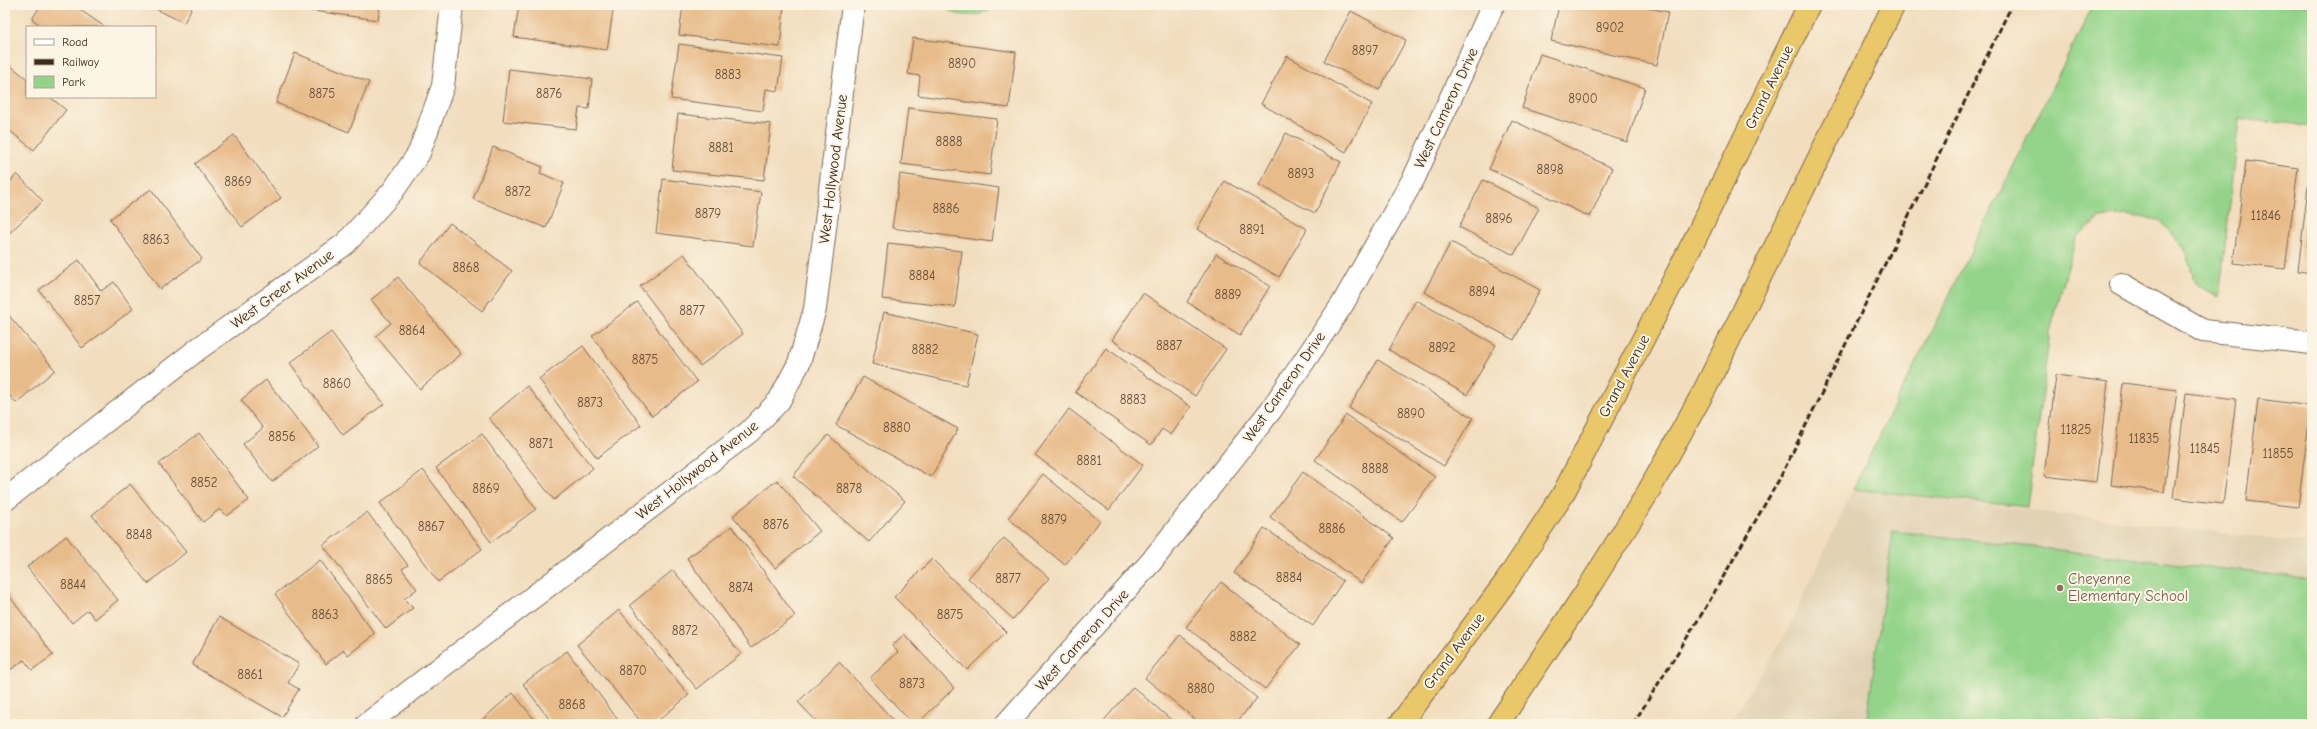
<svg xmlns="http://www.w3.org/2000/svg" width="2317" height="729" font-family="'Comic Neue',sans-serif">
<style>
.built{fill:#e1d2b4}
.green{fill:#94d48a;stroke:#687f54}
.building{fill:#e8bb8a}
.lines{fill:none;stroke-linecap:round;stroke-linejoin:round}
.street-casing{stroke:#7b6956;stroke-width:24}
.highway-casing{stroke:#7b6956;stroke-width:24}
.street{stroke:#fff;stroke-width:22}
.highway{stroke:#eac769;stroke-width:22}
.rail{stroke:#3b2a1e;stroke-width:3;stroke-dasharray:6 3;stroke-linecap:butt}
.education-dot{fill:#8d6e63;stroke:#fcf5e5;stroke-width:1.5}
.labels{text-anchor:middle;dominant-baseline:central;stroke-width:4;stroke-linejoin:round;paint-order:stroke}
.number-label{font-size:13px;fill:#664e39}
.street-label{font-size:15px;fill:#3b2a1e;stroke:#fcf5e5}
.education-label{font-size:15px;fill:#785e54;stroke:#fcf5e5;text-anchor:start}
</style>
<rect width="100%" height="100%" fill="#fcf5e5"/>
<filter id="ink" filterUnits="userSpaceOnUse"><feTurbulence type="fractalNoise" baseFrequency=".025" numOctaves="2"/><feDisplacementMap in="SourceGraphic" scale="8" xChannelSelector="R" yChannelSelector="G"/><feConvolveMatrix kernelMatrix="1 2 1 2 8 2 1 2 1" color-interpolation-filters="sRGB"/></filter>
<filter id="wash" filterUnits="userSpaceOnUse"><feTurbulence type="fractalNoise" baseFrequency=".012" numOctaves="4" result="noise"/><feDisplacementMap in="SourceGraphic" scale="16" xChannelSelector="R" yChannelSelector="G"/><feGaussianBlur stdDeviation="0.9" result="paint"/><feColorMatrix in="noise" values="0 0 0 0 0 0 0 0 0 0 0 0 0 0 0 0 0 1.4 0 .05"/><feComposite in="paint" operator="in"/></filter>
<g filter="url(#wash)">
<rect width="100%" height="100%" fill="#f2debf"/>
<path class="built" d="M1853,489L2312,544V724H1729L1787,632Z"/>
<path class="green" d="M943,5H996C985,18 954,19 943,5Z
M2093,5H2312V126L2240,118L2219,297L2195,283L2184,247L2159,220L2127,215L2101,218L2076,238L2050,332L2027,507L1853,489Z
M1893,531L2312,579V724H1866Z"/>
<g id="blocks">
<path class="building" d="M41,5H73L105,27H43L32,19Z
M148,5H193L184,23Z
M292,5H380L378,20L292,8Z
M519,5H614L607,50L514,37Z
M683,5H784L780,47L679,35Z
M1559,5H1636L1668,12L1657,65L1551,41Z
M1351,11L1406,40L1379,90L1324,61Z
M913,38L1016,52L1009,108L918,95L920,76L908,74Z
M679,44L783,58L778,91L766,89L763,111L671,99Z
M295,53L369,82L349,132L276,103Z
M1540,54L1645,88L1627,142L1522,108Z
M1287,56L1372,104L1346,152L1261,104Z
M5,61L27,79V97H50L66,110L34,150L5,127Z
M509,69L592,79L589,109L579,108L576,129L503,121Z
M908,108L997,119L990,175L901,164Z
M678,114L771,124L764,180L672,170Z
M1512,120L1612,168L1590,217L1489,169Z
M1286,133L1341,162L1315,213L1259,185Z
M234,135L281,198L242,227L195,164Z
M493,147L543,167L540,173L564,183L546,228L473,199Z
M2246,161L2298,168L2285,269L2233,263Z
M2310,170L2312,171V273L2298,271Z
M17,174L43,201L5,237V177L10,182Z
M900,174L999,188L992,242L892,228Z
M663,179L761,192L753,246L656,233Z
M1483,180L1539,208L1514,255L1459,227Z
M1225,181L1307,229L1279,277L1197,229Z
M151,189L202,259L160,289L110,219Z
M450,223L512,271L482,311L420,263Z
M1451,242L1540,290L1514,340L1424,292Z
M888,243L962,251L955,307L882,299Z
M684,254L743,334L700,366L640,286Z
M1216,254L1270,286L1240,335L1187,302Z
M79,260L101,291L114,282L133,309L82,348L39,290Z
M398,277L461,354L420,389L376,336L391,323L371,300Z
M1143,293L1226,349L1195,396L1112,340Z
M1416,300L1496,345L1467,395L1389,350Z
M637,302L697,382L652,416L592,336Z
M5,311L55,370L16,403L5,390Z
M884,312L978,334L966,385L872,364Z
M331,332L384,404L343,435L290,363Z
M583,346L641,425L597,458L539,379Z
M1106,348L1191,407L1171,435L1162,429L1151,445L1075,392Z
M1378,360L1473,418L1444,466L1349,408Z
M2056,375L2108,382L2096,482L2044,476Z
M863,377L958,429L931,477L836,425Z
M266,380L318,446L272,482L243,444L263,428L241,400Z
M2123,383L2177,390L2164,492L2111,485Z
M527,386L593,468L554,500L489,418Z
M2186,393L2236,399L2223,504L2173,498Z
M2258,399L2311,406L2298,507L2246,501Z
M1069,409L1143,465L1109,510L1035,455Z
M1346,415L1435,477L1402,522L1315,460Z
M199,433L249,500L227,516L220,509L203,522L159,464Z
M482,434L536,509L491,542L436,468Z
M828,435L905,501L869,542L793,476Z
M423,470L482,549L438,582L380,503Z
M1303,472L1394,538L1361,583L1270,517Z
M1043,474L1100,521L1065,565L1008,518Z
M777,480L820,531L775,568L733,516Z
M130,484L186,552L148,584L92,515Z
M2311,494L2312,495V508L2309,507Z
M367,512L408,565L402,569L417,589L404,599L413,608L386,629L323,545Z
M732,526L795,616L751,648L687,558Z
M1264,528L1343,581L1313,626L1234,573Z
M66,536L118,600L95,619L88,610L72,623L27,567Z
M1004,538L1049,578L1013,619L968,578Z
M932,559L1006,632L967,670L894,597Z
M320,560L375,634L348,655L344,650L326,664L275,594Z
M673,570L741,654L697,689L630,605Z
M1221,582L1300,645L1265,689L1186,627Z
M5,590L53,655L32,670L24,660L5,674Z
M619,610L689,695L654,724H643L577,645Z
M219,617L299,664L288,683L299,689L282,717L192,665Z
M904,634L954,688L917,724H913L870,678L898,652L892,646Z
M1180,635L1257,698L1235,724H1201L1145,678Z
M567,651L621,724H553L523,684Z
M839,662L897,724H819L798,702Z
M1133,687L1176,724H1101Z
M513,693L538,724H477Z"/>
</g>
</g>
<g filter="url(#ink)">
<use href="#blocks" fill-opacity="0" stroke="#7b6956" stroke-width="1"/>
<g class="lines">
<defs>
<path id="street" d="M2121,284L2203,331L2312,343
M5,500L198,349L345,244L393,191L419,153L443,86L452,5
M367,724L749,432L779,401L799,363L815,309L853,5
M1006,724L1151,562L1271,410L1342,305L1414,178L1493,5"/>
<path id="highway" d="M1400,724L1505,583L1562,496L1698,233L1809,5
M1498,724L1589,587L1647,494L1704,391L1894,5"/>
</defs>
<use href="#street" class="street-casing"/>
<use href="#highway" class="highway-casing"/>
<use href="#street" class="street"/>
<use href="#highway" class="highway"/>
<path class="rail" d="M1633,724L1703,612L1780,478L2012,5"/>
</g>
</g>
<circle class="education-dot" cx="2060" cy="588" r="4"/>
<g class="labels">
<g class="number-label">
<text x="1610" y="27">8902</text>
<text x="1365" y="50">8897</text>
<text x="962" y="63">8890</text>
<text x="728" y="74">8883</text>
<text x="322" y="93">8875</text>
<text x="549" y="93">8876</text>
<text x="1583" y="98">8900</text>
<text x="949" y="141">8888</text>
<text x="721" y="147">8881</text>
<text x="1550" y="169">8898</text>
<text x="1301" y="173">8893</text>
<text x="238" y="181">8869</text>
<text x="518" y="191">8872</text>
<text x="946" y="208">8886</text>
<text x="708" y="213">8879</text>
<text x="2266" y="215">11846</text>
<text x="1499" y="218">8896</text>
<text x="1252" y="229">8891</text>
<text x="156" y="239">8863</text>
<text x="466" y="267">8868</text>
<text x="922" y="275">8884</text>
<text x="1482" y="291">8894</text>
<text x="1228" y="294">8889</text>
<text x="87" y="300">8857</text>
<text x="692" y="310">8877</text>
<text x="412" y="330">8864</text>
<text x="1169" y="345">8887</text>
<text x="1442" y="347">8892</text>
<text x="925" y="349">8882</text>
<text x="645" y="359">8875</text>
<text x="337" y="383">8860</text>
<text x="1133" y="399">8883</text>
<text x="590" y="402">8873</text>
<text x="1411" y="413">8890</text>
<text x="897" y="427">8880</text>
<text x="2076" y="429">11825</text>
<text x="282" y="436">8856</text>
<text x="2144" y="438">11835</text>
<text x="541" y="443">8871</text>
<text x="2205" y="448">11845</text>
<text x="2278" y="453">11855</text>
<text x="1089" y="460">8881</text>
<text x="1375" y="468">8888</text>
<text x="204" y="482">8852</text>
<text x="486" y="488">8869</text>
<text x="849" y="488">8878</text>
<text x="1054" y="519">8879</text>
<text x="776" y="524">8876</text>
<text x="431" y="526">8867</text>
<text x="1332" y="528">8886</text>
<text x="139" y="534">8848</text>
<text x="1289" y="577">8884</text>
<text x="1008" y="578">8877</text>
<text x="379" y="579">8865</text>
<text x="73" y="584">8844</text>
<text x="741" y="587">8874</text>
<text x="325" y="614">8863</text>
<text x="950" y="614">8875</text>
<text x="685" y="630">8872</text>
<text x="1243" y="636">8882</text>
<text x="633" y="670">8870</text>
<text x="250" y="674">8861</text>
<text x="912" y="683">8873</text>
<text x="1201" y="688">8880</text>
<text x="572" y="704">8868</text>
</g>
<g class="street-label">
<text transform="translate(1769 87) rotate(-64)">Grand Avenue</text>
<text transform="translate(1446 108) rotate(-65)">West Cameron Drive</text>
<text transform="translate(833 169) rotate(-83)">West Hollywood Avenue</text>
<text transform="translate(282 289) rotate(-36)">West Greer Avenue</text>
<text transform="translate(1624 376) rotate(-62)">Grand Avenue</text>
<text transform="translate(1284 387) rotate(-55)">West Cameron Drive</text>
<text transform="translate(697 470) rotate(-38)">West Hollywood Avenue</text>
<text transform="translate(1082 640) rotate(-48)">West Cameron Drive</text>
<text transform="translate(1454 651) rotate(-53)">Grand Avenue</text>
</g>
<g class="education-label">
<text x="2068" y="579">Cheyenne<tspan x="2068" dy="17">Elementary School</tspan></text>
</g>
</g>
<rect width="2317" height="729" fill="none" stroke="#fcf5e5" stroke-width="20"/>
<rect x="26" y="26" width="130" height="72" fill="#fcf5e5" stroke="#afa495"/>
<rect x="34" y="39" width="20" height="6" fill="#ffffff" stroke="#afa495"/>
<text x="62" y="46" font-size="12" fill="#3b2a1e">Road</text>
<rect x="34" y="59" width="20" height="6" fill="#3b2a1e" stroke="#afa495"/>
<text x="62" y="66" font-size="12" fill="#3b2a1e">Railway</text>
<rect x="34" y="76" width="20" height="12" fill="#94d48a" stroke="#afa495"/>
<text x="62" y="86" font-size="12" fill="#3b2a1e">Park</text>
</svg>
